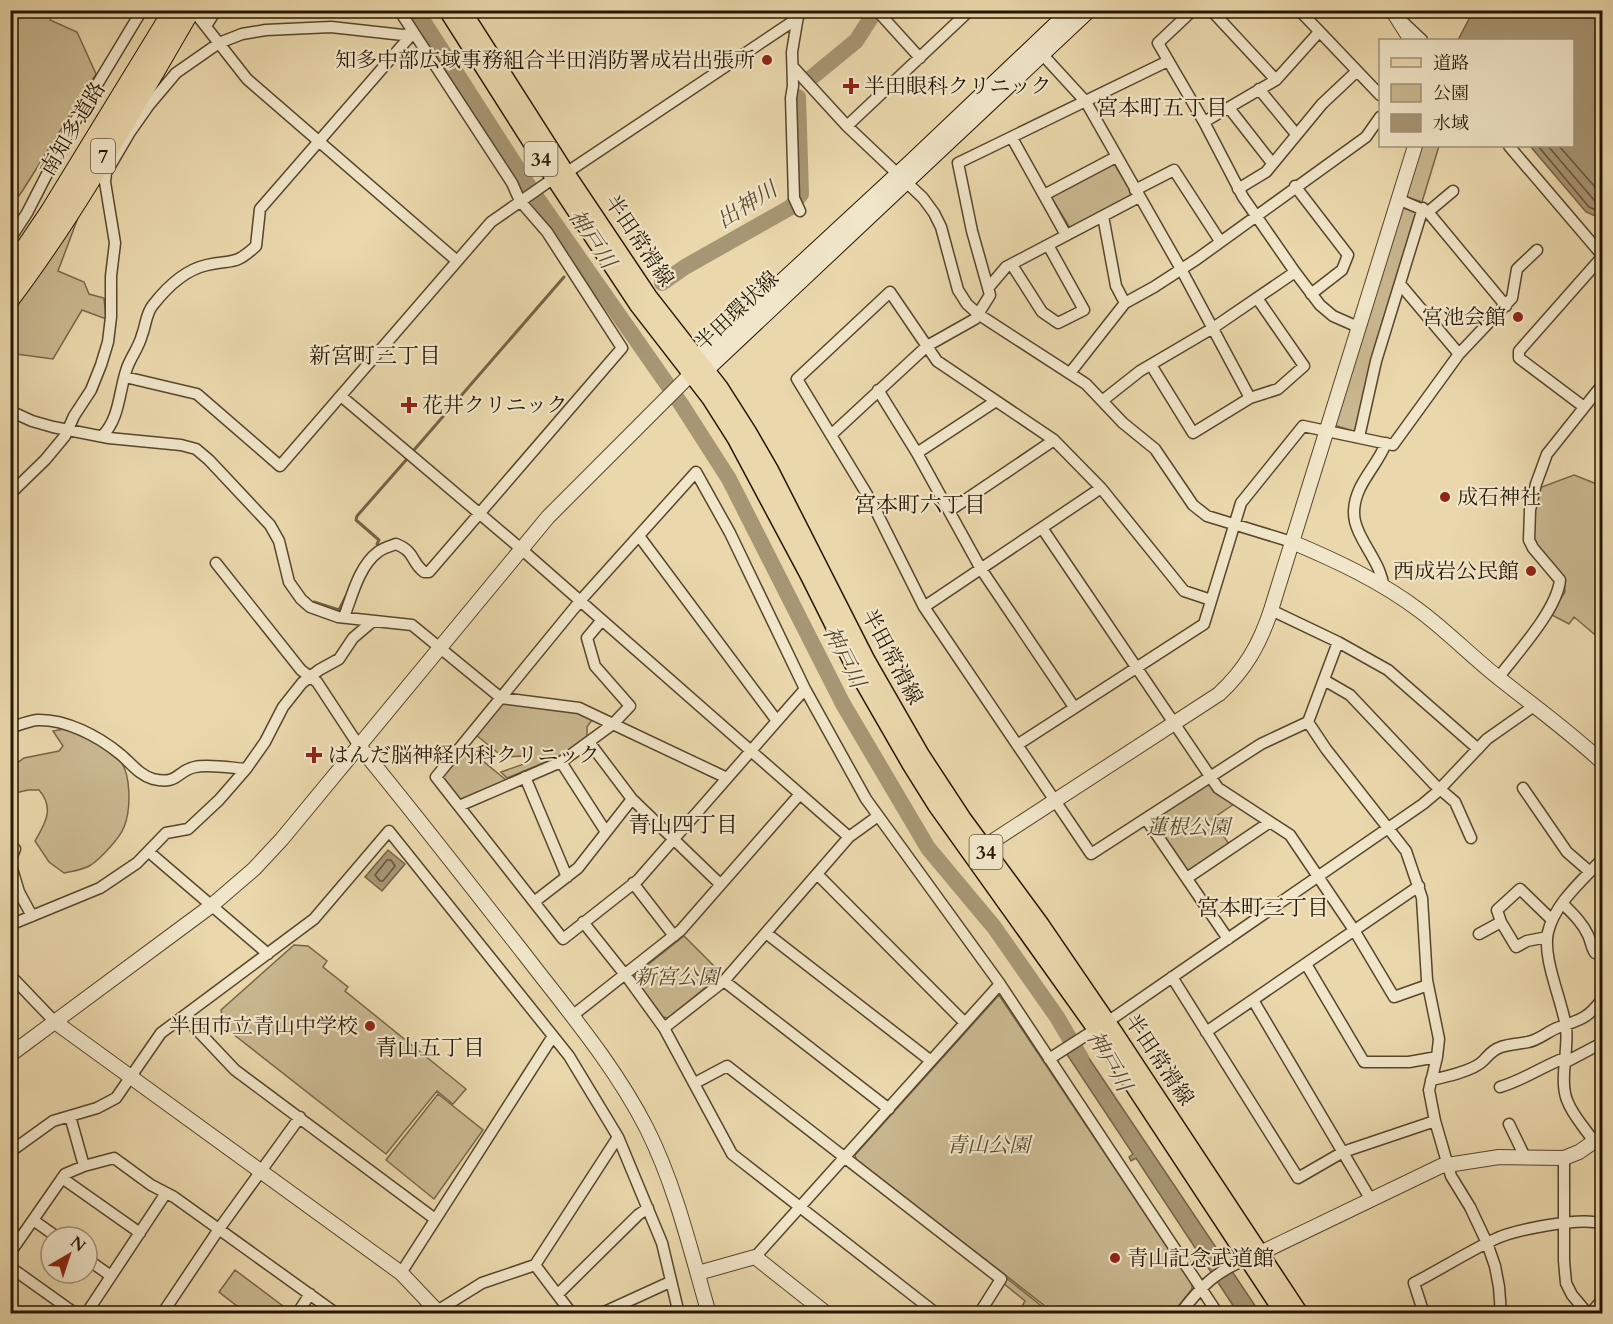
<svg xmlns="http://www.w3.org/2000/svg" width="1613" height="1324" font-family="Cardo,'Noto Serif JP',serif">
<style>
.green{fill:#c9b78f;stroke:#776649;stroke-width:1.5}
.water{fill:#a79673;stroke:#736346;stroke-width:1.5}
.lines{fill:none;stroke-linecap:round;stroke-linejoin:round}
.shore{stroke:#66563b;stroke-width:1.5}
.stream{stroke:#736346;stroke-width:3}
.river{stroke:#a79673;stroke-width:16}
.minor-casing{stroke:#56462d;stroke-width:13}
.tertiary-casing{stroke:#56462d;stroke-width:16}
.secondary-casing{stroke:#251603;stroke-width:17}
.primary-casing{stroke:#251603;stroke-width:19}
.motorway-casing{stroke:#251603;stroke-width:22}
.minor{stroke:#f1e6c9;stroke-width:10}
.tertiary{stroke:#f1e6c9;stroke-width:14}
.secondary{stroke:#f1e6c9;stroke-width:15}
.primary{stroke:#ead8ac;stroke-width:16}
.motorway{stroke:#ead8ac;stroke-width:20}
.poi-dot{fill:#8f2418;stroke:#f1e6c9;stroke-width:2}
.labels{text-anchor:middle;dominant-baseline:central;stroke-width:4.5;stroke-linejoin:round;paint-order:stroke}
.shield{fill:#f1e6c9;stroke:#62543e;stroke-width:1.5}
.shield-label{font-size:20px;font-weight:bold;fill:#251603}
.poi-label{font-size:21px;fill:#251603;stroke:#f1e6c9;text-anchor:start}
.street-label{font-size:21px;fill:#251603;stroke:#f1e6c9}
.park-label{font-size:21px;font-style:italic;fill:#56462d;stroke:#f1e6c9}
.neighbourhood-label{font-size:22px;fill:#251603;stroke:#f1e6c9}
.water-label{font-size:22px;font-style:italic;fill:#594930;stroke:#f1e6c9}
</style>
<rect width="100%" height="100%" fill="#ead8ac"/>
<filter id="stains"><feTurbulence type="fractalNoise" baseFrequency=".00333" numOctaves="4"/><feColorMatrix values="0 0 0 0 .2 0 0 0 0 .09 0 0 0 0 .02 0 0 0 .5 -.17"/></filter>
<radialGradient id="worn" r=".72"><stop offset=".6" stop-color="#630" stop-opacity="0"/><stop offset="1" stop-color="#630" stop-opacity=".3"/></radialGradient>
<path class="green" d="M11,10L51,11L50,20L77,32L96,74L23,190L11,207Z
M1421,146H1439L1422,202L1406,197Z
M1111,163L1115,165L1131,192L1130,197L1070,228L1051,197Z
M82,207L58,271L84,282L89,294L104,298L106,319L82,310L53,359L16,354L11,358V312Z
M1401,208L1416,210L1417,212L1356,429L1353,431L1334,425Z
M1574,475L1602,486V633L1600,639L1574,617L1569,624L1550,614L1565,592L1564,577C1555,567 1543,557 1536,545C1529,533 1537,502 1539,488Z
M506,703L578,713L592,720L587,727V738L560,756L507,778L501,772L527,763L528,760L524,756L503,757L476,735L500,704Z
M64,729C81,736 102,744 117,757C132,770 131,810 124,827C120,838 101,858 91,865C83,870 73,871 64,873L49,862L35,841C45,824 55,808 39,790H28L11,794L10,768L24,758L59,751L63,746L53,731Z
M466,747L506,780L463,799H458L442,779V775Z
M1207,785H1210L1234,804L1212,819L1229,844L1190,870L1186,869L1155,822V818Z
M684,936L722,974L668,1018L663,1017L635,979V975Z
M294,945L308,946L327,961L323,967L348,987L345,991L466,1089L453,1104L437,1091L386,1154L233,1034L223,1021L221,1010Z
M999,995L1192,1284V1289L1173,1313H1054L856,1159L855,1155Z
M438,1094L483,1130L434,1199L386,1160Z
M235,1270L287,1309L283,1313H246L219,1292Z
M1005,1277L1044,1308L1040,1313H1018L1025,1301L1003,1283Z"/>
<path class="water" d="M1481,11H1602V219L1586,212L1530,146H1572V40H1458L1470,17Z
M388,850L405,864L382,891L365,877Z
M1080,1045L1260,1313H1238L1136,1158L1131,1161L1129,1157L1133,1154L1066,1053Z"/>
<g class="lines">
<path class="shore" d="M1538,146L1589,207L1602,213
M1548,146L1594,200L1602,205
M1559,146L1602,195
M387,860H391L395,866L383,881H380L375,875Z"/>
<path class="stream" d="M414,450L564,277
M377,544L379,540L356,520L357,516L407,459
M314,602L339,610L346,596"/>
<path class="river" d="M416,10L530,188L681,404L729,479L843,704L928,848L994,927L1057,1017L1081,1058
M811,78L856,41L876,10
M662,283L685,267L791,207L801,194L798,97"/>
<defs>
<path id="minor" d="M799,10L792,52L793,86L791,98L794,198L800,211
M883,10L881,15L920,58
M1193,10L1158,43L1204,122L1243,197L1295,272L1320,305L1333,316L1358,327
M1211,10L1276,80
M1299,10L1380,95
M196,14L247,79L457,261
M1404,23L1422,40
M206,26L216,10
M1042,54L1086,102L1181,269L1250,398
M793,67L847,126L923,198L934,213L941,227L958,290L967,304L978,314L1086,384L1123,423L1155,449L1193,505L1207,516L1292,542
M1259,89L1296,134
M1229,108L1272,163
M1204,122L1276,80L1319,32
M847,126L970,10
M1012,138L1066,235
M1509,146L1602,255
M566,173L798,18
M1295,186L1348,255L1342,270L1311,294
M1238,189L1266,172L1322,104L1357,71
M1135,190L1174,170L1220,241
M1044,195L1116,157
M1398,199L1428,212L1506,306
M1428,212L1453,191
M1103,216L1116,286L1125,303
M10,239L27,213L68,133L142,10
M1012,265L1042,312L1058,323L1084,310L1048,245
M1400,284L1459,354
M989,287L1006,267L1139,197
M1151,365L1193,433L1250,398L1278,389L1304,366L1257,298
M1070,373L1125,303L1154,287L1197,259L1366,137L1380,117
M125,377L197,394L280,466L491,222L554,178
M878,390L917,453L981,569L1074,707
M341,396L520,548L849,837
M1102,401L1140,371L1213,328L1295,272
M1584,407L1519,358V351L1602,257
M10,411L32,421L53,427L109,438L181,445L196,449L209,460L270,525L279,541L289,582L301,599L310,607L338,617L412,625L501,698L579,708L727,778
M831,435L927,346L975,319L990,295L972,231L958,163L1168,61
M102,436C120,419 119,390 127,368C131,357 139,347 142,335C146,325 146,313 153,305C167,287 184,270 207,265C234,259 234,266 256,246L260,209L413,33
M1359,437L1376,361L1423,208
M917,453L996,401
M10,494L45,460L65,436L74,416L91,390L101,365L108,342L111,317V276L115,243L105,182L106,173L130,132L149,105L176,73L219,43L242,34L266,30L331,27L403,35L413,33
M949,511L1054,440
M1042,528L1218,788L1290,835L1354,930L1394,997L1428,985
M639,536L777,721
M216,563L301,670L317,682L359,746
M1384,588C1383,582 1381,575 1379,570C1366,540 1343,524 1360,488C1368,472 1380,459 1386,443
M1211,600L1184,591L1101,488L1054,440L937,361L890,292L797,379L871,501L924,607L1091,854L1261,744L1308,722
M924,607L1101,488
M1271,610L1338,642L1388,670L1478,749
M344,617C352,596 359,566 378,552C383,548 390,546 396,544C416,552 410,561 424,572H429L622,348L547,232L520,201L512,183L399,10
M1338,642L1308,722L1326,749L1406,851L1422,898L1427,980L1439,1039L1437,1057L1429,1090L1435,1121L1451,1176L1470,1207L1487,1243L1495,1266L1499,1287L1501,1314
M1498,678C1517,653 1557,610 1560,580L1533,548L1529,540L1530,510L1536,484L1547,454L1602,385
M1324,680L1350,695L1434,784L1455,802L1471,838
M805,689L638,880L563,939L436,777L580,601L696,472L730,533L805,689L866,799L1000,984L1218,1314
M10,728C19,725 28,721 37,720C66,719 98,736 120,754C131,763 139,775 153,779C179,785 176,771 195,767C208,764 232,768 246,769
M589,742L632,799L720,884
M1017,745L1204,624L1241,503L1303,426L1393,445L1459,354L1512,298L1517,269L1537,250
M561,762L606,832
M525,777L567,877
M1523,788L1567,852L1590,872
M459,806L561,762L613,724L630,706L595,666L587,638L602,620
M1146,819L1228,939
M149,852L268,954
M10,861L15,849
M10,862L19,892L32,916
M817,874L965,1023
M1187,878L1270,822
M633,883L674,936
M534,902L578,868L632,799
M1562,903C1572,913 1582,922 1588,935C1591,941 1591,947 1595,953
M583,922L630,981L664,1028L732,1154L937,1314
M10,925L100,888L137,863L166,833L188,829L219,800L246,769L265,742L283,707L302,683L319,670L339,659L353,638L373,621
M766,933L931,1061
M1479,934L1501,922
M1547,937L1527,941L1516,947L1501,922L1497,910L1520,889L1552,920
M1306,964L1364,1062H1409L1437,1057
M10,975L55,1022
M1172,977L1298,1178L1343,1152L1435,1121
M724,981L889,1109
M1253,1000L1371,1200
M184,1016L235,1070L435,1219
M572,1016L681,930L800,794
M664,1028L724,981L849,837L878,816
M1206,1032L1419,886
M1049,1059L1116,1016L1423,804L1436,793L1487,739L1534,706
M1566,1062L1602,1043
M1431,1080C1445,1077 1473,1071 1483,1061C1489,1055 1492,1050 1501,1047C1510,1044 1519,1044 1528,1042C1539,1040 1547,1032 1557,1028C1579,1020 1588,1019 1602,999
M695,1083L727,1066L1001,1279L979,1314
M1500,1087C1524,1080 1543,1066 1567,1057
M70,1116L84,1166
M1509,1124L1525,1157
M1594,1142C1586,1129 1572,1115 1567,1100C1559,1080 1569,1049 1566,1027C1562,1000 1542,958 1548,932C1555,903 1583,880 1602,859
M10,1152L53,1121L97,1108L116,1098L161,1033L314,919L389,831L569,1056L618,1137L662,1243L679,1314
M1564,1158V1261L1566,1283L1572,1295L1588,1314
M62,1178L140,1233
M33,1220L57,1237
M10,1253L65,1174L84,1166L114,1158L151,1185L174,1197L337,1314
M755,1257L1000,984
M87,1259L111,1276
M535,1265L572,1314
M10,1267L76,1314
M401,1273L553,1036
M558,1294L638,1215L648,1208
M437,1311L482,1283L535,1265L618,1137
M86,1314L166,1193
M162,1314L219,1229L300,1117
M297,1314L310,1294
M600,1314L670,1282
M1180,1314C1200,1287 1215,1272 1247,1259
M1424,1314L1414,1283C1441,1269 1466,1253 1493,1240C1513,1230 1582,1216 1602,1224
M1590,1314L1602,1300"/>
<path id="tertiary" d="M1392,10L1411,40
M1292,542C1337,561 1382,582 1420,611C1448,632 1472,657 1500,679C1534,706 1570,732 1602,762
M359,746C415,814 470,885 525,955C568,1011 615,1066 647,1129C676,1187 691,1252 709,1314
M976,852L1219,694C1245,670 1260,644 1271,610L1415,146
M55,1022L401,1273L440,1314
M10,1055L211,906L254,869L282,839L548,517L691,374
M1252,1257L1441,1166L1499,1157L1564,1158L1579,1152L1602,1136
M698,1273L755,1257L827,1314"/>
<path id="secondary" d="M693,369L697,360L912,161L1071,10
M696,373L706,370L1089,10"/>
<path id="primary" d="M447,10L554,178L638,305L710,398L736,439L808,574L854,666L911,765L936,805L1103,1039L1284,1314
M462,10L566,173L649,297L720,388L748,432L770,470L867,661L921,755L963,819L1041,925L1114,1032L1300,1314"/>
<path id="motorway" d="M10,272L51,211L174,10
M10,298C78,208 133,107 190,10"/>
</defs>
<use href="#minor" class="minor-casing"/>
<use href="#tertiary" class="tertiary-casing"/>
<use href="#secondary" class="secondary-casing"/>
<use href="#primary" class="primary-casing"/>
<use href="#motorway" class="motorway-casing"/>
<use href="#minor" class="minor"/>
<use href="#tertiary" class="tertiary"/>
<use href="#secondary" class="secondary"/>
<use href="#primary" class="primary"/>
<use href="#motorway" class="motorway"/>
</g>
<g class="poi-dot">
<circle cx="767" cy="60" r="6"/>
<path d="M848 77h6v6h6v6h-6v6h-6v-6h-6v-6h6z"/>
<circle cx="1518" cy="317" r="6"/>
<path d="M406 396h6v6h6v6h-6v6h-6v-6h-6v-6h6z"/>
<circle cx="1445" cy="497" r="6"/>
<circle cx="1531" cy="571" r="6"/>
<path d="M311 746h6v6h6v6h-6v6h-6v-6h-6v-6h6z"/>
<circle cx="370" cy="1026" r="6"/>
<circle cx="1115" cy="1258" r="6"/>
</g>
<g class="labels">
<g class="shield">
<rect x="91" y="139" width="24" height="34" rx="4.5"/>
<rect x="524.5" y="142" width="33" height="34" rx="4.5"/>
<rect x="969.5" y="835" width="33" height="34" rx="4.5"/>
</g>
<g class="shield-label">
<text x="103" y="156">7</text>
<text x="541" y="159">34</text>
<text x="986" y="852">34</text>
</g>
<g class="poi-label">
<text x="755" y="60" text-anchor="end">知多中部広域事務組合半田消防署成岩出張所</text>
<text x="864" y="86">半田眼科クリニック</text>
<text x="1506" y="317" text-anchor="end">宮池会館</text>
<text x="422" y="405">花井クリニック</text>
<text x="1457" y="497">成石神社</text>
<text x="1519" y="571" text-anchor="end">西成岩公民館</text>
<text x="328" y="755">はんだ脳神経内科クリニック</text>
<text x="358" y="1026" text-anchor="end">半田市立青山中学校</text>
<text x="1127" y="1258">青山記念武道館</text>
</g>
<g class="street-label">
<text transform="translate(73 129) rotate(-59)">南知多道路</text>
<text transform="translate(639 241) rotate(56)">半田常滑線</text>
<text transform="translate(737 311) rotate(-43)">半田環状線</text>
<text transform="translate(892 657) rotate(62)">半田常滑線</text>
<text transform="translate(1159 1060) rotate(56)">半田常滑線</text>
</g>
<g class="park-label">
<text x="1188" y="827">蓮根公園</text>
<text x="677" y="977">新宮公園</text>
<text x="988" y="1145">青山公園</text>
</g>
<g class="neighbourhood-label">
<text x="1162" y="108">宮本町五丁目</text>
<text x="375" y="356">新宮町三丁目</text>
<text x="920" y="505">宮本町六丁目</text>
<text x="683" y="825">青山四丁目</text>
<text x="1263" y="908">宮本町三丁目</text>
<text x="430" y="1048">青山五丁目</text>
</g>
<g class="water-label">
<text transform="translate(747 205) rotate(-32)">出神川</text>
<text transform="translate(592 239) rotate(56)">神戸川</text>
<text transform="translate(844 657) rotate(63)">神戸川</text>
<text transform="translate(1109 1061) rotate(60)">神戸川</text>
</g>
</g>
<rect width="1613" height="1324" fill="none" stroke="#ead8ac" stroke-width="36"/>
<rect x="12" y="12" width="1589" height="1300" fill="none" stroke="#251603" stroke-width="3"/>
<rect x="18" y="18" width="1577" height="1288" fill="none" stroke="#251603" stroke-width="1.5"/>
<rect x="1379" y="39" width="195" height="108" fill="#f1e6c9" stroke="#9f937a" stroke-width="1.5"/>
<rect x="1391" y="58" width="30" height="9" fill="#ead8ac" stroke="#9f937a" stroke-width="1.5"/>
<text x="1433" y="69" font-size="18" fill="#251603">道路</text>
<rect x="1391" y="84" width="30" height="18" fill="#c9b78f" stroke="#9f937a" stroke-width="1.5"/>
<text x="1433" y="99" font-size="18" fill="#251603">公園</text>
<rect x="1391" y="114" width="30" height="18" fill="#a79673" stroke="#9f937a" stroke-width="1.5"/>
<text x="1433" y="129" font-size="18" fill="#251603">水域</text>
<g transform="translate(69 1255) rotate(39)"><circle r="28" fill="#f1e6c9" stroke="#9f937a" stroke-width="1.5"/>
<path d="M0-4.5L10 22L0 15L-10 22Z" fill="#8f2418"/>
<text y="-9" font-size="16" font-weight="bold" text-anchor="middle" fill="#251603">N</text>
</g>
<rect width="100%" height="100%" filter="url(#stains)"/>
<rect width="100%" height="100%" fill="url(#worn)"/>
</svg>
